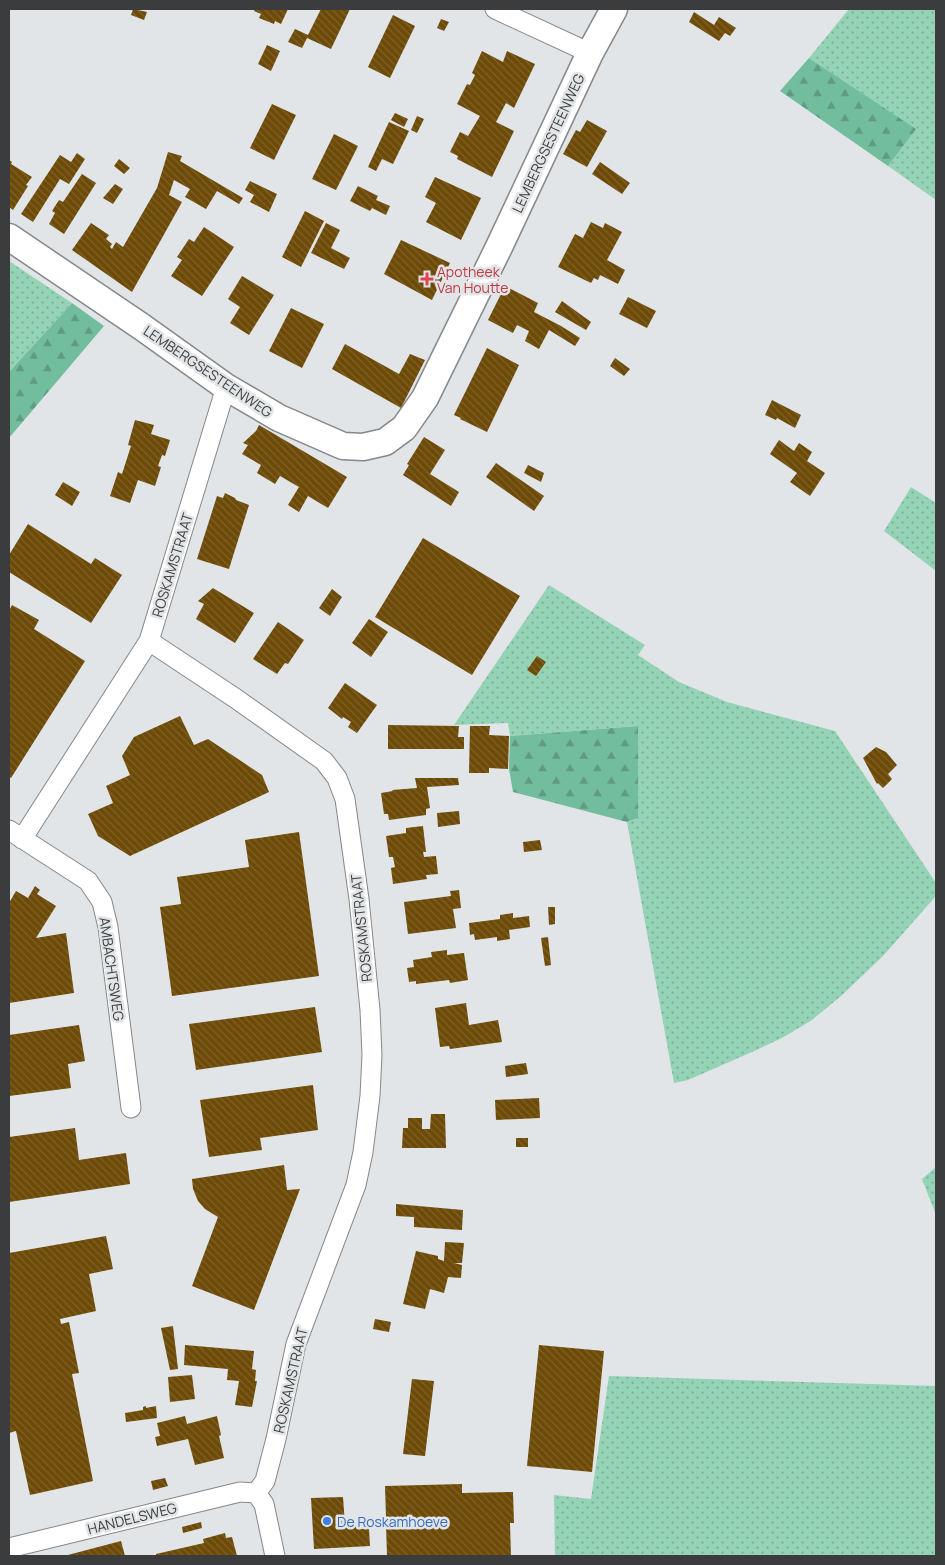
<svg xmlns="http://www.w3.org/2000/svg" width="945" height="1565" font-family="Manrope,sans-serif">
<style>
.grass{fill:url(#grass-dots)}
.forest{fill:url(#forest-firs)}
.building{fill:url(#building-back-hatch)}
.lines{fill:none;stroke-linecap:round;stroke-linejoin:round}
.street-casing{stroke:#858789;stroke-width:21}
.secondary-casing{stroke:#858789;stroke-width:29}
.street{stroke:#fff;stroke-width:19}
.secondary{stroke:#fff;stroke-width:26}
.health-dot{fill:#e0444e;stroke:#e2e5e7;stroke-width:2}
.shop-dot{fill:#3f7fe0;stroke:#e2e5e7;stroke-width:2}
.labels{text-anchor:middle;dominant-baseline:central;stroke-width:5;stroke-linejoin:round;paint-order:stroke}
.street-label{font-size:14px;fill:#3b3c3d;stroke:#e2e5e7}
.health-label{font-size:14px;fill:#be3a42;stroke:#e2e5e7;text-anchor:start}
.shop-label{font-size:14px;fill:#366cbe;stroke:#e2e5e7;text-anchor:start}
</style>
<defs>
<pattern id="grass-dots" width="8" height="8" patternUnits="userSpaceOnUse" patternTransform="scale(1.25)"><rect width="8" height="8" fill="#95d3b7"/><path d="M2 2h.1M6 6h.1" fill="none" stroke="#7bac96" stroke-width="1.8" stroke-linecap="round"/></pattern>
<pattern id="forest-firs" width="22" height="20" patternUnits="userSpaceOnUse" patternTransform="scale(1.25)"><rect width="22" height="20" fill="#72bd9d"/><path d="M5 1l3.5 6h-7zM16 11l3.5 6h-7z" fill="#5f9b81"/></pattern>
<pattern id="building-back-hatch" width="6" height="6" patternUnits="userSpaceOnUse" patternTransform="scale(1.25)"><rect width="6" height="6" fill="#6d4a06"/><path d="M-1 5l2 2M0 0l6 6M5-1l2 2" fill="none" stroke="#7e622c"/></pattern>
</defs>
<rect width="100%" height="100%" fill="#e2e5e7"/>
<path class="grass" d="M849,9H936V200L888,166L915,129L809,58Z
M9,261L72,303L9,372Z
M911,487L936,503V571L884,531Z
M549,585L645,645L638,655L679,682L727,702L835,731L936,883V896L883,956L841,996L812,1020L782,1038L752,1052L688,1080L674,1083L627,822L638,818L637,726L510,736L508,723L454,725Z
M936,1167V1215L922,1179Z
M609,1376L936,1386V1556H555L554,1495L591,1499Z"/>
<path class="forest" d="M809,58L916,129L888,166L780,91Z
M72,303L104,326L9,438V372Z
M638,726V818L627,822L513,792L509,769L510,736Z"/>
<path class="building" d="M133,9L147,12L144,20L131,15Z
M255,9H288L281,24L275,21L274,24L259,18L261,14L254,11Z
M321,9H350L331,49L307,38L302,48L288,42L295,29L308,35Z
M694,12L714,25L719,17L736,28L730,36L725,33L719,41L689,22Z
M393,15L415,26L390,78L368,67Z
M441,19L449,22L444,31L437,28Z
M267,45L280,51L271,71L258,64Z
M482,51L503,62L507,51L535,64L514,108L506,103L496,122L514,131L492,177L457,159L458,156L450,152L460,132L468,136L480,116L457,104L467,84L470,85L475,75L472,73Z
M272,104L296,115L274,160L250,148Z
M395,113L408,119L404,127L391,120Z
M417,116L424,119L417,133L411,130Z
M587,120L607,131L587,167L563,154L576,130L580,132Z
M389,122L409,131L393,164L382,159L376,171L368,167Z
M334,134L358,146L336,190L312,179Z
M168,152L182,156L180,161L243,198L239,204L217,191L206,209L185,197L190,189L174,180L169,195L182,202L132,292L72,250L91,223L109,235L106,239L112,244L110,247L112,249L116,242L123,247L157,188Z
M77,153L85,159L69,184L60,179L33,222L21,214L60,155L71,162Z
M119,159L130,168L124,174L114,166Z
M9,160L12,162L11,164L32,177L26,185L28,186L13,210L9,207Z
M600,162L630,183L622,194L592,174Z
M82,174L96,183L64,234L49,224L55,213L52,211L59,200L63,202Z
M435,177L481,198L461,240L426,222L436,203L425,197Z
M250,181L277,194L269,212L250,202L254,195L245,190Z
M115,184L123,189L113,204L103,198Z
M358,186L378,196L376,200L390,206L386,215L372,208L370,211L350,201Z
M305,211L324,221L301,267L282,257Z
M591,222L603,228L605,223L622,232L607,260L625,270L618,284L600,275L598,280L594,278L591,283L558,267L575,234L583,238Z
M326,223L340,230L331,248L350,258L344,269L311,253Z
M204,227L234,247L202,296L171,276L182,260L177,257L189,239L194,242Z
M401,240L450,263L432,300L384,274Z
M242,276L274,295L249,335L230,323L240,307L228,299Z
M505,286L538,303L534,312L561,326L580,338L575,346L549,330L539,349L525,341L529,331L517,325L513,333L488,320Z
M628,297L656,311L647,328L619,314Z
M562,301L591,322L586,330L555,312Z
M291,308L324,324L302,368L269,351Z
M345,344L399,374L410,354L425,360L401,408L332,369Z
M487,348L519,365L487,432L460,419L461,418L454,415Z
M615,358L630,369L624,376L610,366Z
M772,400L801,415L795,428L777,418L776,420L765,415Z
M135,420L154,425L151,434L170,440L165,456L162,455L158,466L161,467L155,486L138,480L130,503L110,496L118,472L122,474L131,446L128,445Z
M259,425L347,477L328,508L308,496L299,512L288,505L299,487L280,476L275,484L257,473L261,465L242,454L248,445L243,443L256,431Z
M424,437L445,450L430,474L459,492L451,506L403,475L409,465L407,464Z
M779,440L794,451L799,443L812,452L807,461L825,473L810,496L790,482L797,473L770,454Z
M496,463L544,496L534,511L486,477Z
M528,465L544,473L541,482L524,473Z
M63,482L80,492L72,506L55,495Z
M225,493L235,498L236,500L249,505L229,569L197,559L217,496L223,498Z
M28,524L91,564L95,558L122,575L91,623L9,572V555Z
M423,538L520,596L472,675L375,617Z
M213,588L254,613L235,643L196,619L204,604L198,601Z
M332,589L342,597L330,616L319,608Z
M12,605L39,620L34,629L85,661L11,778L9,777V611Z
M369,619L388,632L371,657L352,643Z
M278,622L304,640L288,664L285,663L277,674L253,659Z
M537,656L546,662L536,676L527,670Z
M345,683L377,705L357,733L348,727L351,722L343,717L342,719L328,708Z
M180,716L194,745L208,739L262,775L269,792L130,856L98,836L88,814L113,803L106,786L130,775L122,756L134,737Z
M388,725L459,726L458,737H464V749H388Z
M470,726H490L489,735L509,736L508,769L489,768V773H469Z
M876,747L886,752L897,765L888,774L892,779L883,788L878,783L877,784L863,758Z
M415,778H458L459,785L427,787L430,808L426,809V815L389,820L388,814H384L381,793L393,791L392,790L417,788Z
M459,811L460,824L438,827L437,813Z
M423,826L426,852H423L424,857L436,856L438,874L426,875L427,879L393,884L391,868L395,867L393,857H389L386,836L406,833V828Z
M299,832L319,976L172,996L160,907L181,904L177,877L249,867L245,840Z
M540,840L542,850L524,852L523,842Z
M35,886L40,890L37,894L56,906L36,938L66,933L74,993L9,1003V903L16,891L28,898Z
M459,890L461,908L453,909L456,928L408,934L404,902L451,896L450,891Z
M548,907H555V924L549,925Z
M513,913V918L529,916L530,927L509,930L510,939L497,941V937L475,940L474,934L470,935L469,923L500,919V915Z
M548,937L551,965L545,966L541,938Z
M447,950V955L464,953L468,980L450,983L449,980L416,984V981L409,982L407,968L414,967L413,960L432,957L431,952Z
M466,1003L469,1025L498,1020L502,1042L450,1049L449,1046L440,1047L435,1008Z
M315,1007L322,1052L196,1070L189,1024Z
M79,1025L85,1061L68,1064L71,1088L9,1096V1035Z
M526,1063L528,1074L506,1077L505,1066Z
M313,1085L318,1130L260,1138L262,1150L209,1157L200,1100Z
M539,1098L540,1118L496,1120L495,1100Z
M431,1114H445L446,1148H402L403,1128H408V1118H422V1129H430Z
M75,1128L79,1160L126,1153L130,1184L9,1202V1137Z
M516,1138H528V1147H516Z
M284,1165L287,1190L300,1189L254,1310L192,1286L218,1217L205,1209L198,1201L193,1189L192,1179Z
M396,1204L463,1210L462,1230L414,1227V1217L396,1216Z
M106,1236L113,1269L89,1274L96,1311L60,1319L61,1324L69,1322L79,1373L72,1374L93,1481L30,1495L16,1431L9,1433V1253Z
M445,1242L464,1243L462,1263H454L462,1265L461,1278L448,1277L444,1293L430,1289L425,1309L403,1304L416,1251L438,1256V1259L444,1261Z
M375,1319L391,1322L389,1332L373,1329Z
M173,1326L178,1369L170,1370L161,1328Z
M185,1345L254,1351L252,1369L256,1370L255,1381H257L252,1407L235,1405L239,1381L227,1380L228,1369L184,1365Z
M539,1345L604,1351L592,1472L527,1466Z
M192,1375L195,1399L170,1402L168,1377Z
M412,1379L434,1381L425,1456L403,1454Z
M146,1406V1408L156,1406L157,1418L126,1422L125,1413L143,1410V1407Z
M185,1416L187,1424L217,1416L221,1435L219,1436L224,1458L195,1465L188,1439L157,1446L155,1437L160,1436L157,1423Z
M165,1478L168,1486L153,1490L151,1481Z
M462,1484V1493L513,1492L514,1523H510L511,1556H387L386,1524H383V1517H386L385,1486Z
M343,1497L345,1525L356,1524L357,1529H369L370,1546L314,1549L311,1498Z
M201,1522L202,1528L183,1533L182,1527Z
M225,1533L226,1538L232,1537L237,1556H156V1554L204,1543L203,1539Z
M121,1541L125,1556H64Z"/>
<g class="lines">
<defs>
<path id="street" d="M495,9L590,53
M226,387L149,641L235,698L324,761L337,778L345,799L359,899L370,1010L372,1055L370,1096L363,1152L356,1185L296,1344L276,1439L265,1481L256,1493
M9,830L88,881L102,902L108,927L131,1108
M22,839L149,641
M256,1493L264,1504L275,1556
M9,1548L240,1492L256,1493"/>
<path id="secondary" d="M9,237L142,327L226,387L279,418L343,446L363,447L385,442L404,428L425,398L499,247L590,53L614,9"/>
</defs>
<use href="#street" class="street-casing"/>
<use href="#secondary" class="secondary-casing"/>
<use href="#street" class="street"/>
<use href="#secondary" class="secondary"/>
</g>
<path class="health-dot" d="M424.5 271.5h5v5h5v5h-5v5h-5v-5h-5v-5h5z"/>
<circle class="shop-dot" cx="327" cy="1521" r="5"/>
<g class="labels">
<g class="street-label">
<text transform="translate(548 143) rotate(-65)">LEMBERGSESTEENWEG</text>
<text transform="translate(208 371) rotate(34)">LEMBERGSESTEENWEG</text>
<text transform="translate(172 565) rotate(-73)">ROSKAMSTRAAT</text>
<text transform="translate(361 928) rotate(-96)">ROSKAMSTRAAT</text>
<text transform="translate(112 969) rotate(82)">AMBACHTSWEG</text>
<text transform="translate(290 1380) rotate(-77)">ROSKAMSTRAAT</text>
<text transform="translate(132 1518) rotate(-14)">HANDELSWEG</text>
</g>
<g class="health-label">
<text x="437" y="271">Apotheek<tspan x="437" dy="16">Van Houtte</tspan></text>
</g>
<g class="shop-label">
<text x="337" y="1521">De Roskamhoeve</text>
</g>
</g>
<rect width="945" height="1565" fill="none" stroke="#3b3c3d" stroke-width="20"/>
</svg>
